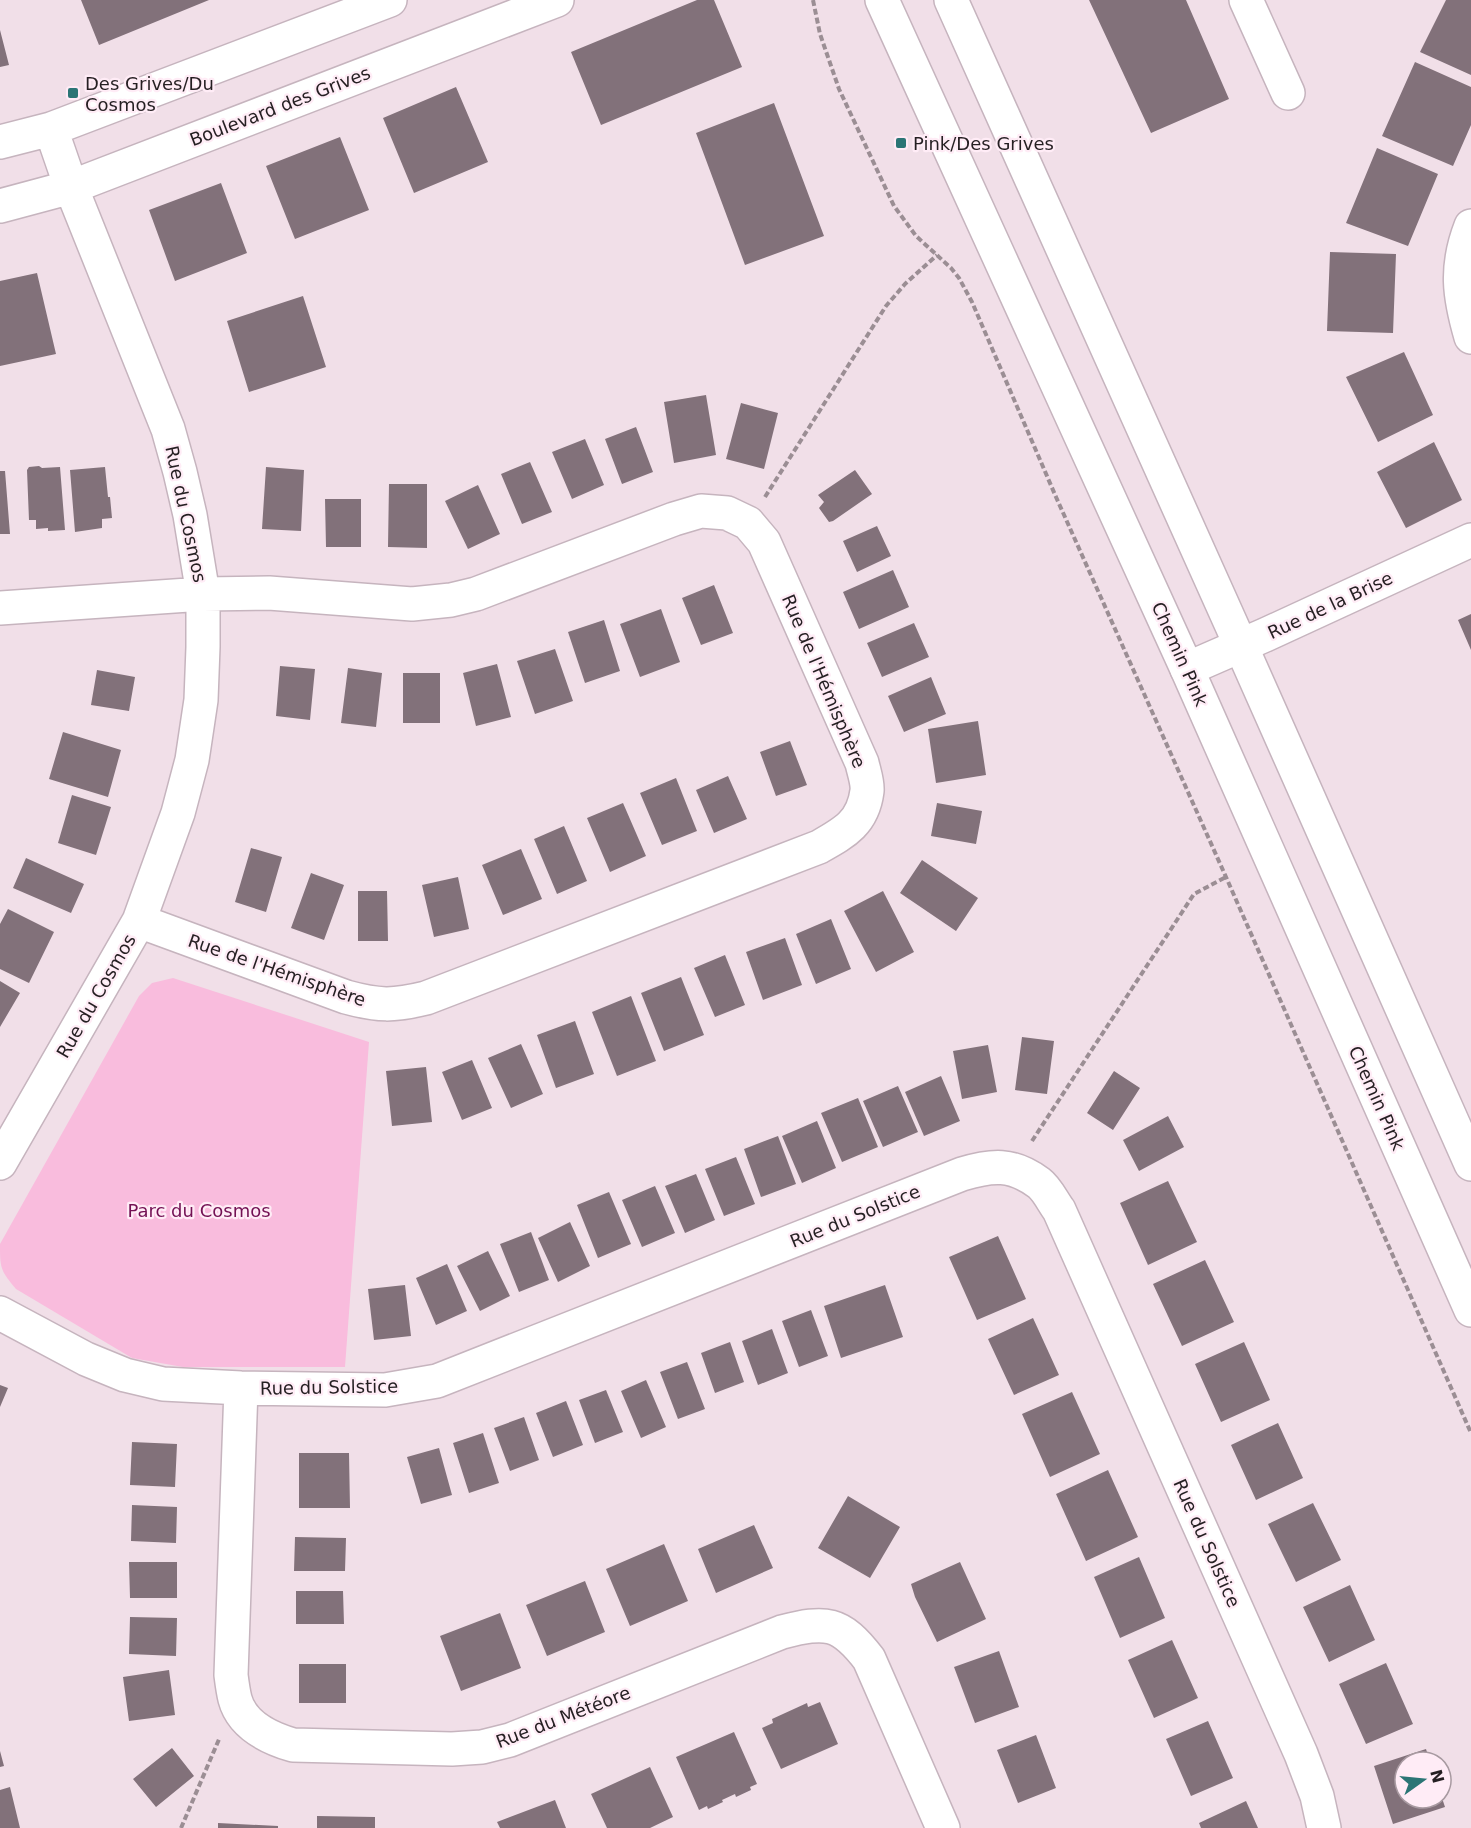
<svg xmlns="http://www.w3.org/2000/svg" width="1471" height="1828" font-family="'DejaVu Sans',sans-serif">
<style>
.green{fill:#f9bcdd}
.building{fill:#82717a}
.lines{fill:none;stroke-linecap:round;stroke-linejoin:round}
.minor-casing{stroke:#c6b4be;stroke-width:36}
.major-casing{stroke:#c6b4be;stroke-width:36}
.path{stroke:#9b8e94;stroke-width:4;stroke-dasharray:6 3;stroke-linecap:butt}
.minor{stroke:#fff;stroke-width:33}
.major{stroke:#fff;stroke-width:33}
.poi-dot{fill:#2b7575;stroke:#ffecf6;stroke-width:2}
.labels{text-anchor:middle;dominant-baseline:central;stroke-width:4.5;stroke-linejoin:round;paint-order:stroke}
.poi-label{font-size:18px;fill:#251f22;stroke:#ffecf6;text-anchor:start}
.street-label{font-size:18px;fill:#251f22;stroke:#ffecf6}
.park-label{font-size:18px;fill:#731154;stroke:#ffecf6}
</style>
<rect width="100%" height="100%" fill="#f1dfe8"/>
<path class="green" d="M173,978L369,1042L345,1367H183L132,1358L16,1289C0,1270 0,1268 0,1244L139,996L152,983Z"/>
<path class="building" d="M81,0H209L99,45Z
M697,0H714L742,67L601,125L571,52Z
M1089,0H1186L1229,99L1151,133Z
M1446,0H1471V75L1420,52Z
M0,30L9,65L0,67Z
M1415,62L1471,87V125L1453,166L1382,136Z
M456,87L488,162L414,193L383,118Z
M774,103L824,236L745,265L696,133Z
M340,137L369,210L295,239L266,166Z
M1377,148L1438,174L1408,246L1346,223Z
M221,183L247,253L175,281L149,210Z
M1330,252L1396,254L1393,333L1327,331Z
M37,273L56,354L0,366V281Z
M303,296L326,367L249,392L227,321Z
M1404,352L1433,415L1378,442L1346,377Z
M706,395L716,455L674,463L664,402Z
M741,403L778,413L764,469L726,459Z
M636,427L653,472L622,484L605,439Z
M585,439L604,485L572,499L552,452Z
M1434,442L1462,500L1406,528L1377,472Z
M530,462L552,512L522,524L501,474Z
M39,466L42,468L60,467L65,530L48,531V528L36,529V520H29L27,470L29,467Z
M105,467L108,497H110L112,518L102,519V528L75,532L70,470Z
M266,467L304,470L301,531L262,529Z
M855,470L872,494L833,521L829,522L819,508L824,502L818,495Z
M0,471H5L10,534H0Z
M389,484H427V548L388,547Z
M478,485L500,534L468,549L445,501Z
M325,499H361V547H326Z
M877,526L891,556L857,572L843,541Z
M893,570L909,607L859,629L843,592Z
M714,585L733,633L701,645L682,598Z
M661,609L680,662L640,677L620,624Z
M1471,614V650L1458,620Z
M604,620L620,671L585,683L568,632Z
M914,623L929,657L882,677L867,643Z
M555,649L573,701L535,714L517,661Z
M497,664L511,717L476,726L463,673Z
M280,666L315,669L310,720L276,716Z
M348,668L382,673L376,727L341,723Z
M97,670L135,677L129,711L91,705Z
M403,673H440V723H403Z
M931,677L946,714L904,732L888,696Z
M978,721L986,775L936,783L928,729Z
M63,732L121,750L108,797L49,779Z
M790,741L807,785L776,796L760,752Z
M728,776L747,819L714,833L696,790Z
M676,778L697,831L662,845L640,793Z
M72,795L111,807L96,855L58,843Z
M623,803L646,856L610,872L587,818Z
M937,803L982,811L976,844L931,836Z
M564,826L587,881L557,894L534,839Z
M251,848L282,857L266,912L235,902Z
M521,849L542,899L503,915L482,865Z
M26,858L84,884L71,913L13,888Z
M922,860L978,898L956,931L900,893Z
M311,873L344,885L324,940L291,928Z
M458,877L469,929L434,937L422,885Z
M358,891H387L388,941H358Z
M883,891L914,952L876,972L844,911Z
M8,909L54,932L29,983L0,969V924Z
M831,919L851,969L816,984L796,934Z
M785,938L802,985L763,1000L746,952Z
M725,955L745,1005L715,1017L694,968Z
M681,977L704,1035L664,1051L641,993Z
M0,981L20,993L0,1027Z
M631,996L656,1061L617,1076L592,1012Z
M575,1021L594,1074L556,1088L537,1035Z
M1022,1037L1054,1041L1047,1094L1015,1090Z
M521,1044L543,1094L511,1108L488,1058Z
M988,1045L997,1092L962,1099L953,1051Z
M472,1060L492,1108L462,1120L442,1072Z
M426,1067L432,1122L392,1126L386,1071Z
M1114,1071L1140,1088L1113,1130L1087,1113Z
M941,1076L960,1121L924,1136L905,1092Z
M898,1086L918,1132L883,1147L863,1101Z
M858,1098L878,1147L842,1162L821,1113Z
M1168,1116L1184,1147L1139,1171L1123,1140Z
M817,1121L836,1168L802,1183L782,1136Z
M778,1136L796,1184L761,1197L744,1149Z
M736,1157L755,1204L724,1216L705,1169Z
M696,1174L715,1220L685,1233L665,1186Z
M1168,1181L1197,1242L1148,1265L1120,1203Z
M655,1186L675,1233L642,1247L622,1200Z
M609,1192L631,1244L598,1258L577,1205Z
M570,1222L590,1266L558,1282L538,1238Z
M531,1232L549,1280L519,1292L500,1244Z
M998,1236L1026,1299L977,1320L949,1257Z
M488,1251L510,1296L480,1311L457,1266Z
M1205,1260L1234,1322L1182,1346L1153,1284Z
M447,1264L467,1311L436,1325L416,1278Z
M405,1285L411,1336L374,1340L368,1289Z
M885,1285L903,1337L841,1358L824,1306Z
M811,1310L828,1356L799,1367L782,1321Z
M1033,1318L1059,1375L1014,1395L988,1339Z
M772,1329L788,1373L758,1385L742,1341Z
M730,1342L744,1382L715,1393L701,1353Z
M1244,1342L1270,1400L1221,1422L1195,1364Z
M687,1362L705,1409L678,1419L660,1372Z
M646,1380L666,1427L641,1438L621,1391Z
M0,1385L8,1388L0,1407Z
M606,1390L623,1432L595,1443L579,1400Z
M1072,1392L1100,1454L1050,1477L1022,1414Z
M566,1401L583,1445L553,1457L536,1413Z
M524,1417L539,1460L510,1471L494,1428Z
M1278,1423L1303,1478L1256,1500L1231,1445Z
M483,1433L499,1483L469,1493L453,1443Z
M132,1442L177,1444L175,1487L130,1485Z
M439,1448L452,1495L421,1504L407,1457Z
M299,1453H349L350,1508H299Z
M1108,1470L1138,1537L1086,1561L1056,1494Z
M848,1496L900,1527L870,1578L818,1548Z
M1313,1503L1341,1560L1296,1582L1268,1524Z
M132,1505L177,1507L176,1543L131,1541Z
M754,1525L773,1568L716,1593L698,1549Z
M295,1537L346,1538L345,1571H294Z
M664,1544L688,1601L630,1626L606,1569Z
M1139,1557L1165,1618L1120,1638L1094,1577Z
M129,1562H177V1598H130Z
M960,1562L986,1619L937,1642L915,1597L911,1584Z
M585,1581L605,1632L547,1656L526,1605Z
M1350,1585L1375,1640L1329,1662L1303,1607Z
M296,1591H343L344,1624H296Z
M500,1613L521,1668L461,1691L440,1636Z
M130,1617L177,1618L176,1656L129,1654Z
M1172,1640L1198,1698L1154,1718L1128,1660Z
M999,1651L1019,1707L975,1723L954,1667Z
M1386,1663L1413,1724L1366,1744L1339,1684Z
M299,1664H346V1703H299Z
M169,1670L175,1715L129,1721L123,1677Z
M820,1702L838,1744L781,1769L762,1728L773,1723L772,1719L807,1703L808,1707Z
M1208,1721L1233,1778L1191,1796L1166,1739Z
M734,1732L757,1784L750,1787L751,1790L736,1797L735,1794L722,1800L723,1802L708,1809L707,1806L699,1810L676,1757Z
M1036,1735L1056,1788L1018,1803L997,1750Z
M172,1748L194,1776L156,1807L133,1779Z
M1426,1749L1430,1762H1405V1798H1442L1445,1807L1393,1824L1374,1766Z
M0,1751L4,1766L0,1767Z
M650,1767L673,1817L650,1828H607L591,1794Z
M10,1787L20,1828H0V1790Z
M555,1800L566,1828H500L497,1822Z
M1246,1801L1258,1828H1201L1199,1823Z
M317,1816L375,1817V1828H317Z
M218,1823L278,1826V1828H218Z"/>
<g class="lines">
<defs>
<path id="minor" d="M1246,0L1288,93
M0,142L51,129L390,0
M0,206L71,187L557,0
M1471,226C1455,267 1459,296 1471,337
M0,608L203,594L269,593L412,604L451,600L476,594L674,519L701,511L727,513L748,523L764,542L862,763C864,772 868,783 867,791C863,823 844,833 819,847L426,998C393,1006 379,1006 346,997L139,921
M1187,669L1265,635L1471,540
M0,1163L139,921L178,813L192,760L201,700L203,647V594L190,515L180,472L168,429L71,187L51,129
M0,1313L86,1359L125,1375L163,1384L241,1388L385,1390L437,1381L962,1174C992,1165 1012,1163 1039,1183C1047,1189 1053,1202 1059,1210L1301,1754L1317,1796L1324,1828
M241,1388L231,1675C232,1683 233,1691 235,1699C242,1725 269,1738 293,1745L452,1749L482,1747L510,1740L782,1632C826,1621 840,1621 869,1659L943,1828"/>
<path id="major" d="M882,0L1187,669L1471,1310
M951,0L1241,646L1471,1164"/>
</defs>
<use href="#minor" class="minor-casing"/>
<use href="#major" class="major-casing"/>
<path class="path" d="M813,0L820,34L839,89L894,206L916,236L951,268L959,278L972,302L1056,497L1226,877L1471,1433
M765,497L886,306L905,284L937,255
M1032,1141L1194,894L1226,877
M181,1828L220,1737"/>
<use href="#minor" class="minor"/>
<use href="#major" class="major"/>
</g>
<g class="poi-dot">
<rect x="67" y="87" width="12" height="12" rx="3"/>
<rect x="895" y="137" width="12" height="12" rx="3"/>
</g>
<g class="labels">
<g class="poi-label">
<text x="85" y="83">Des Grives/Du<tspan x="85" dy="21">Cosmos</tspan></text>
<text x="913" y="143">Pink/Des Grives</text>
</g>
<g class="street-label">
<text transform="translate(280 106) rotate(-21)">Boulevard des Grives</text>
<text transform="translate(186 514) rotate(78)">Rue du Cosmos</text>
<text transform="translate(1330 605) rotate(-25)">Rue de la Brise</text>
<text transform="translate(1180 654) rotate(66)">Chemin Pink</text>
<text transform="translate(824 681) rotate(67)">Rue de l'Hémisphère</text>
<text transform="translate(277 970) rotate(19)">Rue de l'Hémisphère</text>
<text transform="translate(96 996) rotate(-60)">Rue du Cosmos</text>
<text transform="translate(1377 1098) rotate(66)">Chemin Pink</text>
<text transform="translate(855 1216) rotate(-22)">Rue du Solstice</text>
<text transform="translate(329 1387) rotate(-1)">Rue du Solstice</text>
<text transform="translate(1207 1543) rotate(66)">Rue du Solstice</text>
<text transform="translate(563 1717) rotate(-21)">Rue du Météore</text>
</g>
<g class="park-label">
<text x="199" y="1210">Parc du Cosmos</text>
</g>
</g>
<g transform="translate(1423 1780) rotate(75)"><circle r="28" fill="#ffecf6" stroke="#a89aa1" stroke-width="1.5"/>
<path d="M0-4.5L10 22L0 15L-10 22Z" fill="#2b7575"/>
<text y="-9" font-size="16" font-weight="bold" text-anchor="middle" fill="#251f22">N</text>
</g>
</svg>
